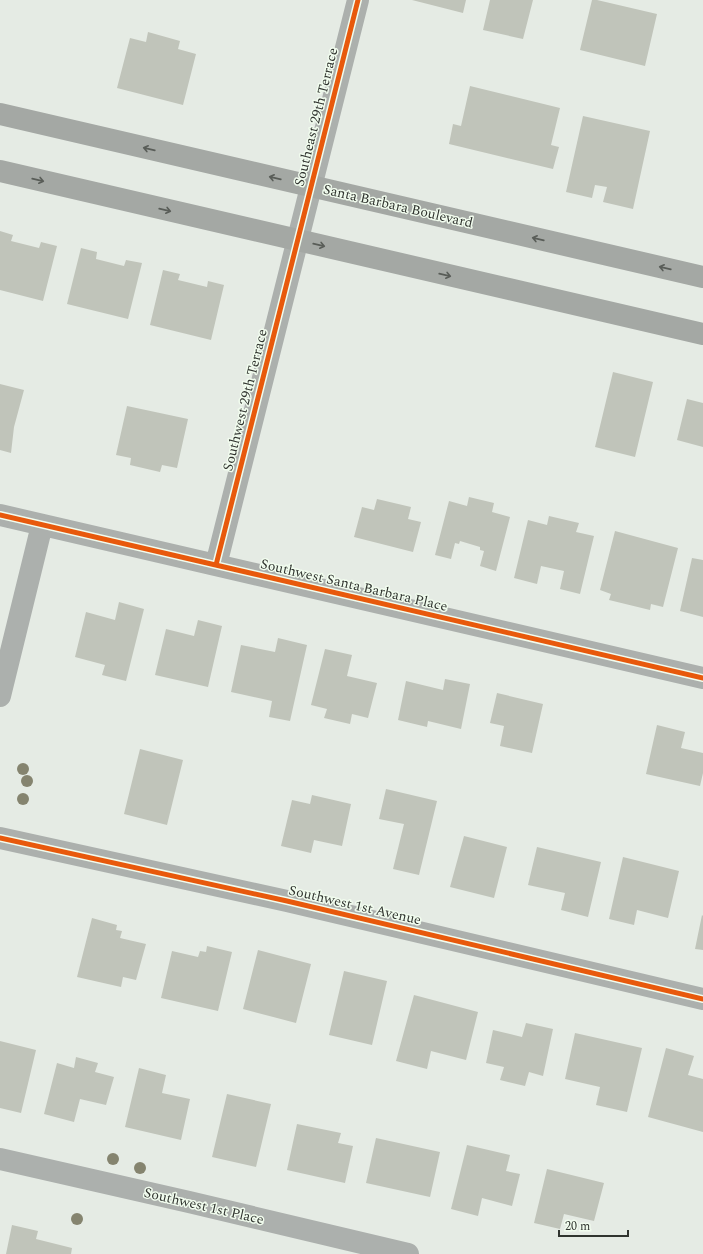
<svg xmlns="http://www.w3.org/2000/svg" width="703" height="1254" font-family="Spectral,serif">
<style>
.building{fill:#c0c4ba}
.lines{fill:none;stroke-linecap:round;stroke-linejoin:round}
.minor{stroke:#acb0ad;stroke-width:22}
.major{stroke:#a4a8a4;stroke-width:22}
.cycleway-casing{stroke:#f1fcee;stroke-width:8}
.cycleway{stroke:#e8590c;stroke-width:5}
.tree{fill:#85846f}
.oneway{stroke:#595d58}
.labels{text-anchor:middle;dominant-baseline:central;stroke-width:3;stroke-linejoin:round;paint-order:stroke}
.street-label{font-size:14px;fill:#30342f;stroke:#f1fcee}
</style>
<rect width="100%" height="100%" fill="#e5ebe4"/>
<path class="building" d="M412,0H466L463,13Z
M490,0H533L523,39L483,30Z
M592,0H597L657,14L645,66L580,50Z
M148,32L180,41L178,49L196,54L183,105L117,88L130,38L146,42Z
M470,86L560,108L551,145L559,147L553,169L449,144L453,124L461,126Z
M583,116L650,131L633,209L603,202L607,187L595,185L592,198L566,192Z
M0,231L13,235L11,241L39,248L41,242L57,246L43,301L0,290Z
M81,248L97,252L96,259L124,266L126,260L142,263L128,319L67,304Z
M163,270L180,274L178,280L207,287L208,281L224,285L211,340L150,325Z
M613,372L653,382L635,457L595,447Z
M0,384L24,390L14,427L11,453L0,450Z
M687,399L703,403V447L677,440Z
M127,406L188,419L177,468L162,465L160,472L130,465L131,458L116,455Z
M469,497L494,503L492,512L510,517L496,571L480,566L484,551L480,550V547L460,541L459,544L455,543L451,559L435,555L449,501L467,506Z
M377,499L411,507L408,519L421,522L413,552L354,537L362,507L374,510Z
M549,516L579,523L576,532L594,536L580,594L560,589L564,571L541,566L537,584L514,578L528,520L547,525Z
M615,531L678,548L663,607L651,604L650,610L609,600L611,594L600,590Z
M692,558L703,560V617L680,611Z
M119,602L144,609L126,681L102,675L105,665L75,657L86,612L115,620Z
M198,620L222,626L208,687L155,675L166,629L194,636Z
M278,638L307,645L290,721L269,717L272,701L231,692L241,645L275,652Z
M325,649L352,655L347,676L377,683L368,718L352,714L350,724L324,718L327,709L311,705Z
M445,679L470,684L461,729L428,721L427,727L398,720L406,681L443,690Z
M497,693L543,704L532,753L500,746L504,726L490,723Z
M657,725L685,732L681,748L703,753V773L700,786L646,774Z
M140,749L183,760L167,825L124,814Z
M386,789L437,801L419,875L393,869L404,824L379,819Z
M312,795L351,804L342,846L314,840L311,853L281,846L292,800L310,804Z
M464,836L507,847L494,898L450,887Z
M537,847L601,862L588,917L561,910L565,893L528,885Z
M623,857L679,871L668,918L637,910L634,925L609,919Z
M702,915L703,916V950L695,949Z
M92,918L117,925L116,930L122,931L120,938L146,944L136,980L123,977L121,987L77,977Z
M207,946L232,952L218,1011L161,998L172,951L198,957L200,951L206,952Z
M258,950L311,964L296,1023L243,1009Z
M344,971L387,981L372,1045L329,1035Z
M414,995L478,1012L466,1060L431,1051L427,1069L396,1061Z
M526,1023L553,1029L543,1076L529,1072L525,1086L500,1080L504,1067L486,1063L493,1030L522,1037Z
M575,1033L642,1048L627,1112L596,1105L600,1087L565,1079Z
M0,1041L36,1050L21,1113L0,1108Z
M666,1048L694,1056L688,1075L703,1079V1132L648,1117Z
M76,1057L98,1063L95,1072L114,1077L106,1105L80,1099L74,1122L44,1114L57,1063L74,1068Z
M139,1068L166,1075L162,1093L190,1099L181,1140L125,1127Z
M227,1094L271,1104L256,1167L212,1157Z
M297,1124L341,1133L338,1143L353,1146L345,1183L287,1170Z
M376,1138L440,1152L430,1197L366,1183Z
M467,1145L510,1155L506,1171L520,1174L512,1206L482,1198L478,1216L451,1209Z
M547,1169L604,1183L594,1221L564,1214L560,1229L534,1223Z
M12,1225L38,1231L36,1239L72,1248L71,1254H6Z"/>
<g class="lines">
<path class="minor" d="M0,515L703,678
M216,565L358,0
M0,696L42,525
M0,838L287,901L703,999
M0,1159L189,1202L408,1254"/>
<path class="major" d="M0,114L703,277
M0,171L703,334"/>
<defs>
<path id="cycleway" d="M0,515L703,678
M216,565L358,0
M0,838L287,901L703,999"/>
</defs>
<use href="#cycleway" class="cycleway-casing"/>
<use href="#cycleway" class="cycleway"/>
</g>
<g class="tree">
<circle cx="23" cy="769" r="6"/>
<circle cx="27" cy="781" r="6"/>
<circle cx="23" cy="799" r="6"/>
<circle cx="113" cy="1159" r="6"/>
<circle cx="140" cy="1168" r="6"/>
<circle cx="77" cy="1219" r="6"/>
</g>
<defs><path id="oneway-shaft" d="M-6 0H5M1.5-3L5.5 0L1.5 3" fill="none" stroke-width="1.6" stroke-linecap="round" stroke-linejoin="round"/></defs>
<g class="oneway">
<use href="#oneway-shaft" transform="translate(149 149) rotate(-167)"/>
<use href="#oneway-shaft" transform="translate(275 178) rotate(-167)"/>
<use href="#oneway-shaft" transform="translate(38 180) rotate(13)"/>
<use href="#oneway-shaft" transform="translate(165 210) rotate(13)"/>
<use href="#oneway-shaft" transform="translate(538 239) rotate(-167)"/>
<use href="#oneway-shaft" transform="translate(319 245) rotate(13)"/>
<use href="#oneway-shaft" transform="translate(665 268) rotate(-167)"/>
<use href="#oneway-shaft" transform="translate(445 275) rotate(13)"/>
</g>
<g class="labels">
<g class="street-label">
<text transform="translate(316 117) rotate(-76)">Southeast 29th Terrace</text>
<text transform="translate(398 206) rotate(13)">Santa Barbara Boulevard</text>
<text transform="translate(245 400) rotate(-76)">Southwest 29th Terrace</text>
<text transform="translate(354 585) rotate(13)">Southwest Santa Barbara Place</text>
<text transform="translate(355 905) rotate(13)">Southwest 1st Avenue</text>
<text transform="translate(204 1206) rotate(13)">Southwest 1st Place</text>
</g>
</g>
<path d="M559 1230v6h69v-6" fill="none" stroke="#30342f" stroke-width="2"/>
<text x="565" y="1230" font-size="12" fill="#30342f" stroke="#f1fcee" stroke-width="3" paint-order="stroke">20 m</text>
</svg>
